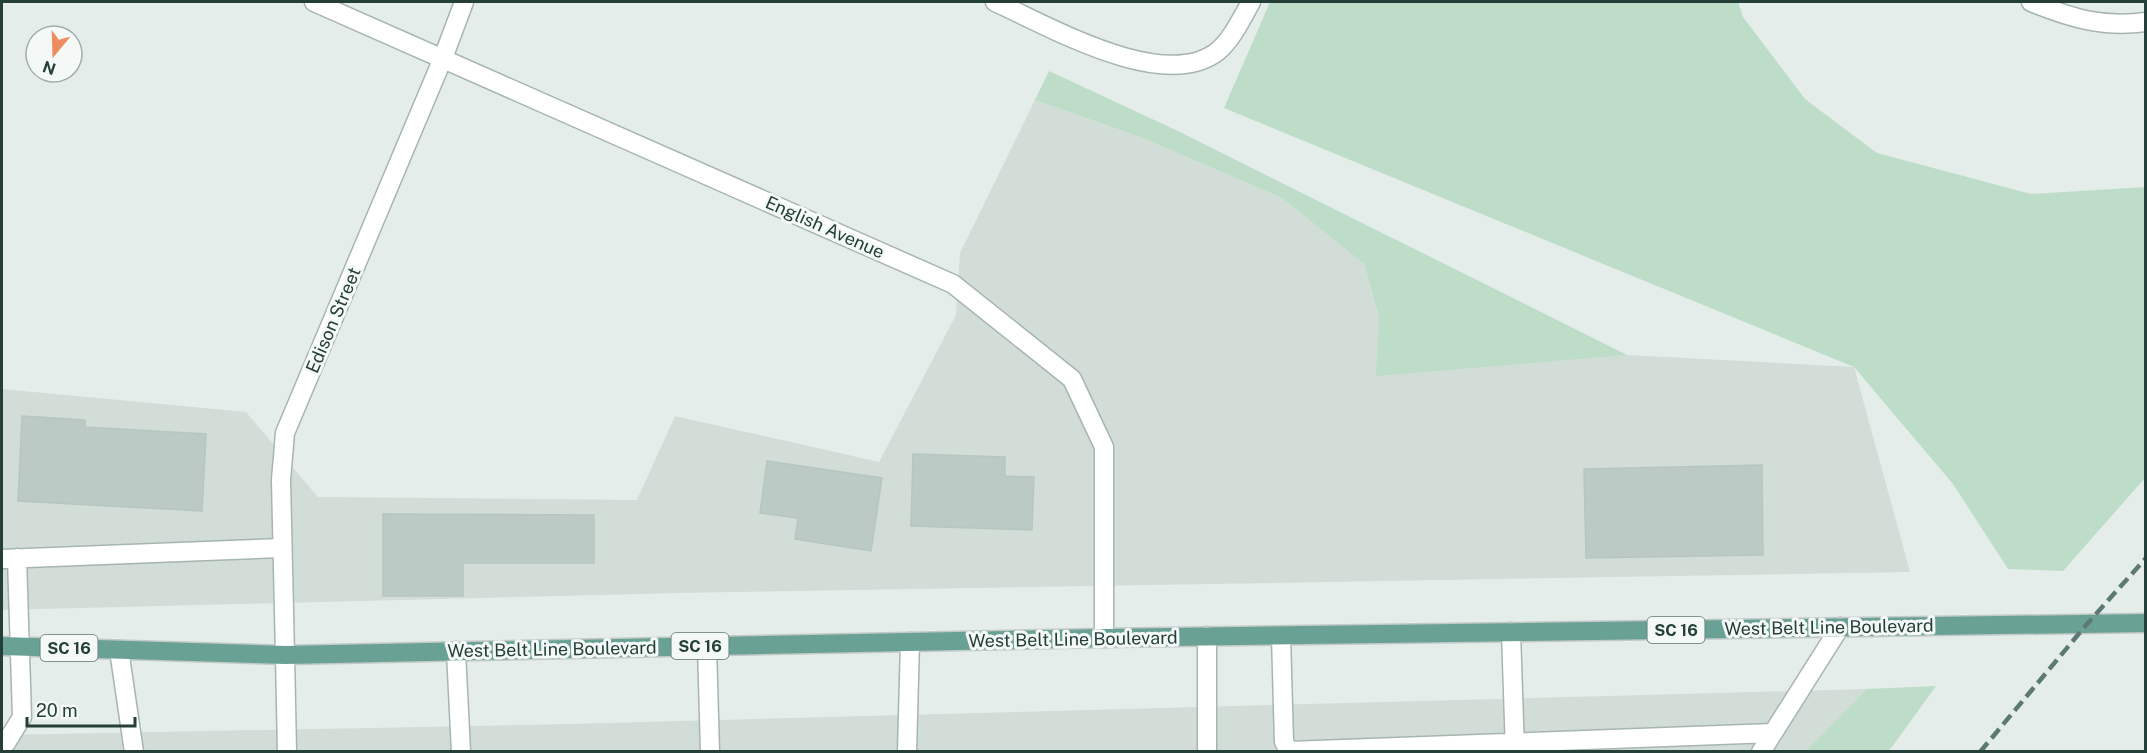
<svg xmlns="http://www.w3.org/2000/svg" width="2147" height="753" font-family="'Public Sans',sans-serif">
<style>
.built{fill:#d2ddd8}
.green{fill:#bdddc8}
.building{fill:#bccac5;stroke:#b6c6c0;stroke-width:1.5}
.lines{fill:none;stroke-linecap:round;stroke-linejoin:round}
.lane-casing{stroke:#a7b5b0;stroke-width:21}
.street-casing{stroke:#a7b5b0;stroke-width:21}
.primary-casing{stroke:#c2c9c7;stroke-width:21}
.path{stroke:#85afa4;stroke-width:4;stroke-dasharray:3 4.5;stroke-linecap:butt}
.lane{stroke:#fff;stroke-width:18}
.street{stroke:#fff;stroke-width:18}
.primary{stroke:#6aa195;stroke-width:18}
.rail{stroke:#5e7973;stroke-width:4.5;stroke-dasharray:12 6;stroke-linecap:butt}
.labels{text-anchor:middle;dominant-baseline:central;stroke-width:6;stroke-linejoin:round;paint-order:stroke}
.shield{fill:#f4f9f7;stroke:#627671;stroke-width:1.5}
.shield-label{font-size:16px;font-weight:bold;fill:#243e38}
.street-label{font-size:18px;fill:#243e38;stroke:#f4f9f7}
</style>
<rect width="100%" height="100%" fill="#e4ede9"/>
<path class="built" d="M1035,100L1140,137L1282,198L1364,264L1379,316L1378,339L1627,355L1854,367L1910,572L679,593L2,610V389L246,412L318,497L637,500L675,416L879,462L956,315L960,253Z
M1867,689L1806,752H2V735L571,724Z"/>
<path class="green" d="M1270,2H1738L1743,17L1805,99L1877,153L2031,194L2145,187V478L2063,571L2008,569L1953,484L1854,367L1224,108Z
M1049,71L1180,132L1627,355L1376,376L1379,316L1364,264L1282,198L1140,137L1035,100Z
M1936,686L1889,751H1806L1867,689Z"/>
<path class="building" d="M22,416L85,420V427L206,434L202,511L18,501Z
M913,454L1005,457V476L1034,477L1032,530L911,526Z
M767,461L882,478L871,551L795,539L798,518L760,513Z
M1762,465L1763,555L1586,558L1584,469Z
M383,514L594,515V563H463V596H383Z"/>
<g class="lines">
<defs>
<path id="lane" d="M995,2C1047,25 1164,94 1218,51C1232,39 1242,18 1251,2
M2,559L282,548
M1511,632L1515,752
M1207,636V752
M1281,636L1284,742L1289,751L1773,733
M707,646L710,752
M119,650L134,752
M456,651L461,752
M285,655L287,752
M2,747L6,743L22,717L17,558
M907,752L910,642
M1761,752L1840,627"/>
<path id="street" d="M314,2L953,284L1072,379L1104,447V638
M2031,2C2071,18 2102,28 2146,22
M285,655L281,480L285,433L443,58L464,2"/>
<path id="primary" d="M2,646L285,655L1104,638L2146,623"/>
</defs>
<use href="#lane" class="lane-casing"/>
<use href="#street" class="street-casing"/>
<use href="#primary" class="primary-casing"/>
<path class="path" d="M2145,752L2146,751"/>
<use href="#lane" class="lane"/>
<use href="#street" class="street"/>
<use href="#primary" class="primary"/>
<path class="rail" d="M1980,752L2087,624L2146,558"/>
</g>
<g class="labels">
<g class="shield">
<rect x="1647.5" y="617" width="57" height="26" rx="4.5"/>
<rect x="671.5" y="633" width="57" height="26" rx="4.5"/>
<rect x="40.5" y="635" width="57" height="26" rx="4.5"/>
</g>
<g class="shield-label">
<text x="1676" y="630">SC 16</text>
<text x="700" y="646">SC 16</text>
<text x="69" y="648">SC 16</text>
</g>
<g class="street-label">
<text transform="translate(825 227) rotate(24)">English Avenue</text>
<text transform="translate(333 320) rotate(-67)">Edison Street</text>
<text transform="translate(1829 627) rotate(-1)">West Belt Line Boulevard</text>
<text transform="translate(1073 639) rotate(-1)">West Belt Line Boulevard</text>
<text transform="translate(552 649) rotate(-1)">West Belt Line Boulevard</text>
</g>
</g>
<rect width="2147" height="753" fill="none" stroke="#243e38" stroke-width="6"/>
<g transform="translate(54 54) rotate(199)"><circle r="28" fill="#f4f9f7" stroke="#a1aeab" stroke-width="1.5"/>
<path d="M0-4.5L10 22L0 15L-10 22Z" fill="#ed8b61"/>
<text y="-9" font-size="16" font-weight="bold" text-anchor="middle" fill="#243e38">N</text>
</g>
<path d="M27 717v9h108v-9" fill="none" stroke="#243e38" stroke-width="3"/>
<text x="36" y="717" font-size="18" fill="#243e38" stroke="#f4f9f7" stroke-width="4.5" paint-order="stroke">20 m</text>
</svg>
